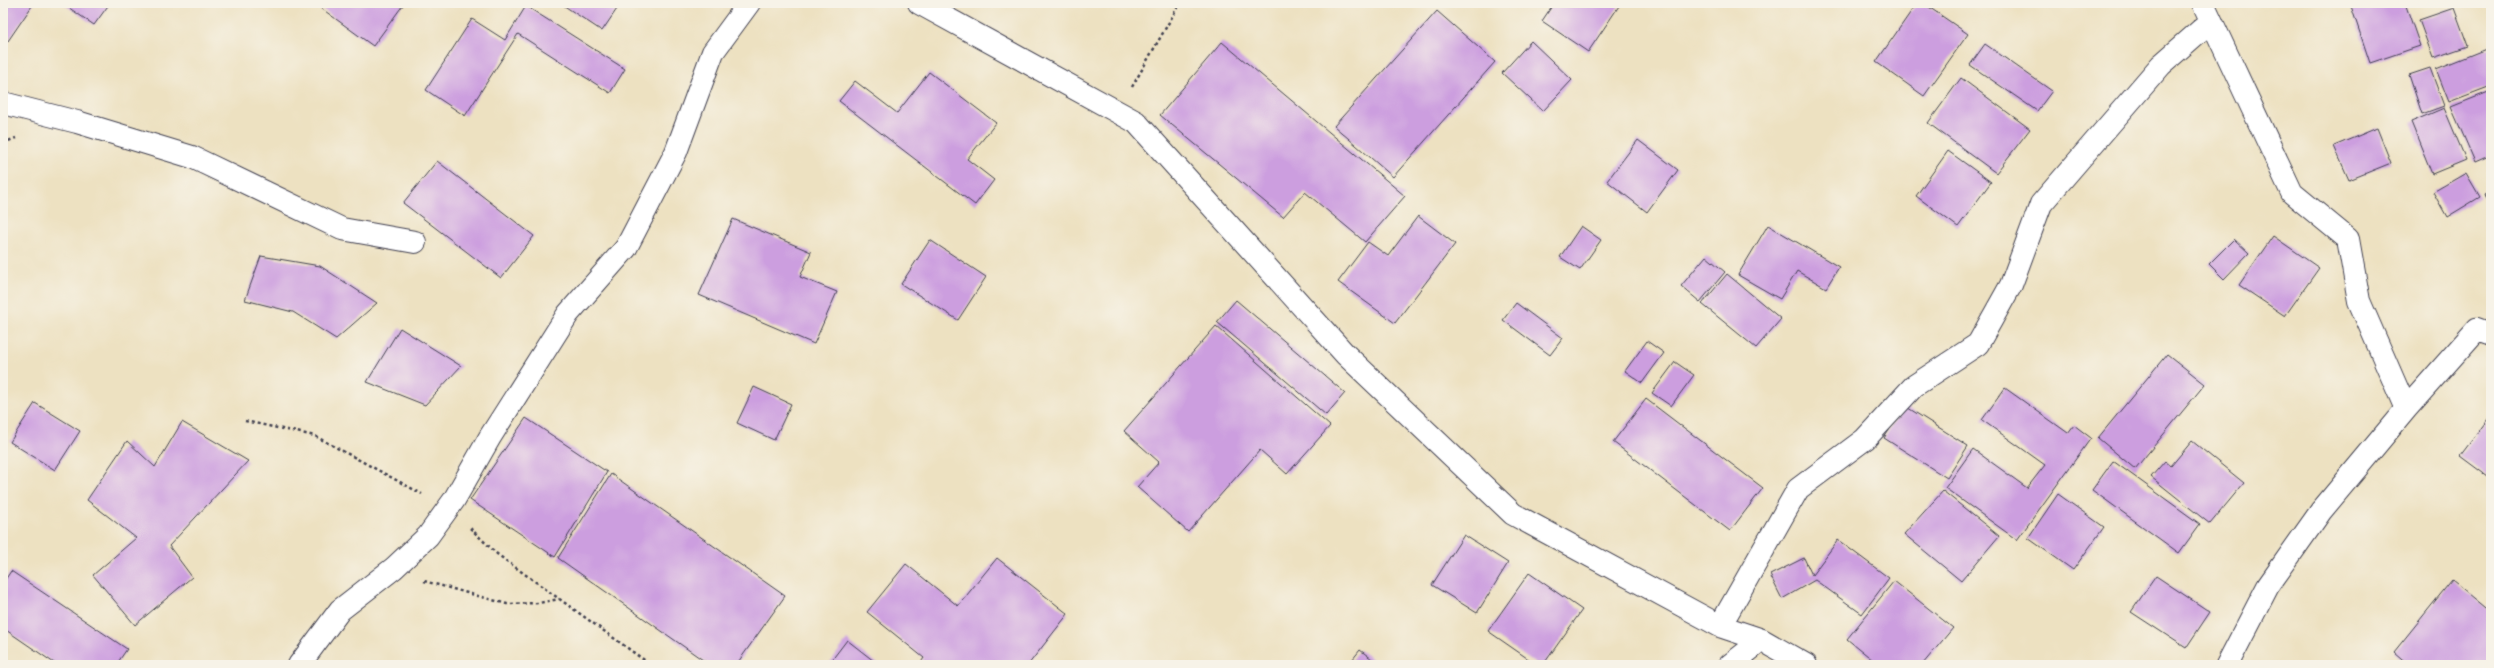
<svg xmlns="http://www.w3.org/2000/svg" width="2494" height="668" font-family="'Shantell Sans',sans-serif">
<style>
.building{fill:#cc9edf}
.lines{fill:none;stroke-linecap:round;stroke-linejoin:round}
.minor-casing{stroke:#403f4f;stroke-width:24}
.path{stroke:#403f4f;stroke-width:2.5;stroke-dasharray:3 3;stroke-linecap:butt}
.minor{stroke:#fff;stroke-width:22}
</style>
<rect width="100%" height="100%" fill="#f7f3e8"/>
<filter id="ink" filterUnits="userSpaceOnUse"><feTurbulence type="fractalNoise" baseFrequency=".025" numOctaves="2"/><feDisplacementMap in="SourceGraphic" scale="8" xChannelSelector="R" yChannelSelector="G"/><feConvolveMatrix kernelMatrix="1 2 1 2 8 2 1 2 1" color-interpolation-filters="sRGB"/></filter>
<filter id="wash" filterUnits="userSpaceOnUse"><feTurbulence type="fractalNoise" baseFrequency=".012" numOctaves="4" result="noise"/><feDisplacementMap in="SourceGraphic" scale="16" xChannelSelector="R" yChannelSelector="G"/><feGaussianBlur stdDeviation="0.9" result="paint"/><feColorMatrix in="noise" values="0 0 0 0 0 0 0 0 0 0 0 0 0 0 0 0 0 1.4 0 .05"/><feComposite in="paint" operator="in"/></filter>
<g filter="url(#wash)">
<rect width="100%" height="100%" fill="#ede1c1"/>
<g id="blocks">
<path class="building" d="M3,3H34L8,41L3,38Z
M62,3H110L94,25Z
M314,3H400L403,5L373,46Z
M560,3H621L602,31Z
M1554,3H1621L1588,52L1542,21Z
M1917,3H1923L1968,34L1924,96L1876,62Z
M2350,3H2405L2420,46L2370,63Z
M526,6L625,69L610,93L518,34L465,116L426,90L472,19L505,40Z
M2454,8L2468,46L2433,58L2419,20Z
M1437,11L1495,62L1393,177L1334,126Z
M1531,41L1572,80L1543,111L1502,73Z
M1222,42L1405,196L1365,242L1305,192L1283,217L1160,115Z
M1985,44L2052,91L2037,111L1970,65Z
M2491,47V86L2449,102L2436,69Z
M2430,68L2444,106L2422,114L2409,75Z
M929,72L996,123L967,159L994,180L975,205L839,101L855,81L897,113Z
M1961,78L2030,129L1996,173L1928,123Z
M2491,91V155L2475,162L2451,107Z
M2444,108L2466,160L2432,174L2411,122Z
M2377,128L2391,163L2349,180L2334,146Z
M1638,140L1678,170L1647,212L1607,181Z
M1948,151L1991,182L1958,227L1916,196Z
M437,161L534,236L501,278L403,203Z
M2466,173L2480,197L2447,217L2433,192Z
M2491,191V211L2484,194Z
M1418,216L1455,244L1395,323L1338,282L1368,242L1388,256Z
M733,219L811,252L800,277L837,292L814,344L699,295Z
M1768,225L1839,267L1826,288L1797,271L1780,299L1738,275Z
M1581,226L1601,240L1580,270L1560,257Z
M2273,236L2319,268L2285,316L2239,285Z
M2234,239L2249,253L2224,279L2209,264Z
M930,240L986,277L958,320L901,284Z
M261,256L320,266L377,303L336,339L293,312L245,300Z
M1706,256L1725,272L1700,302L1681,286Z
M1727,274L1781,319L1756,348L1702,304Z
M1236,300L1345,393L1326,415L1217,322Z
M1516,303L1563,338L1550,355L1503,320Z
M1216,326L1330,426L1287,474L1260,450L1188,532L1137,487L1159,462L1124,431Z
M400,328L461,366L425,405L367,382Z
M1647,341L1664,353L1642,383L1625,371Z
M2167,354L2205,384L2135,469L2098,438Z
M1675,362L1694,375L1671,406L1652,393Z
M754,387L791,404L774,440L737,423Z
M2005,388L2068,433L2074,425L2091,438L2017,540L1945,488L1973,449L2027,488L2045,465L1982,420Z
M1646,399L1763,488L1730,531L1613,442Z
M35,403L80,431L55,470L10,442Z
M1905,406L1968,446L1947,478L1884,438Z
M2491,415V479L2460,456Z
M526,418L607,472L555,557L470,500Z
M182,422L248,461L169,546L192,577L135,625L93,575L136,538L87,500L127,441L155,467Z
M2192,441L2244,483L2210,524L2151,477L2165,461L2171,466Z
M2113,461L2200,524L2179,553L2092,490Z
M611,474L785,596L736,665H710L558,558Z
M1943,491L1999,536L1961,581L1904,534Z
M2058,494L2104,527L2073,570L2028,538Z
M1464,535L1508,563L1477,613L1432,585Z
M1838,540L1889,578L1862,614L1815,580L1782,599L1770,575L1804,558L1812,575Z
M997,558L1068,614L1028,665H919L924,658L867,612L906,564L958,606Z
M11,571L127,649L116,665H57L3,628V583Z
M1529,573L1582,610L1543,665H1537L1488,631Z
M2156,576L2210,612L2186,648L2131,612Z
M2452,580L2491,612V665H2409L2394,652Z
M1894,581L1953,628L1922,665H1879L1847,639Z
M847,640L879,665H828Z
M1360,650L1380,665H1348Z"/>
</g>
</g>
<g filter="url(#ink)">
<use href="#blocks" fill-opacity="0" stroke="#403f4f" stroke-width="1"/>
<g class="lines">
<defs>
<path id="minor" d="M919,3L1136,122L1345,354L1513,514L1720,626L1762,640L1806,665
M2203,3L2292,193L2348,239L2359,301L2406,409L2321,511L2268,586L2227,665
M3,103L77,122L192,157L342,229L415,242
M2406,409L2477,329L2491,334
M1720,626L1798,489L1865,439L1914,386L1978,344L2011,285L2041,204L2161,65L2210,22
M299,665L340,610L394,568L428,536L454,500L490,437L568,314L626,248L676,152L713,52L749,3
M1730,665L1762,640"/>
</defs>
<use href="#minor" class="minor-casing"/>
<path class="path" d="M1132,87L1180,3
M3,143L16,138
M245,421L315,436L422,494
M470,528L497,554L651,665
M424,581L507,604L539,603L559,599"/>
<use href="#minor" class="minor"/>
</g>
</g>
<rect width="2494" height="668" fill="none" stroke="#f7f3e8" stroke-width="16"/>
</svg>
